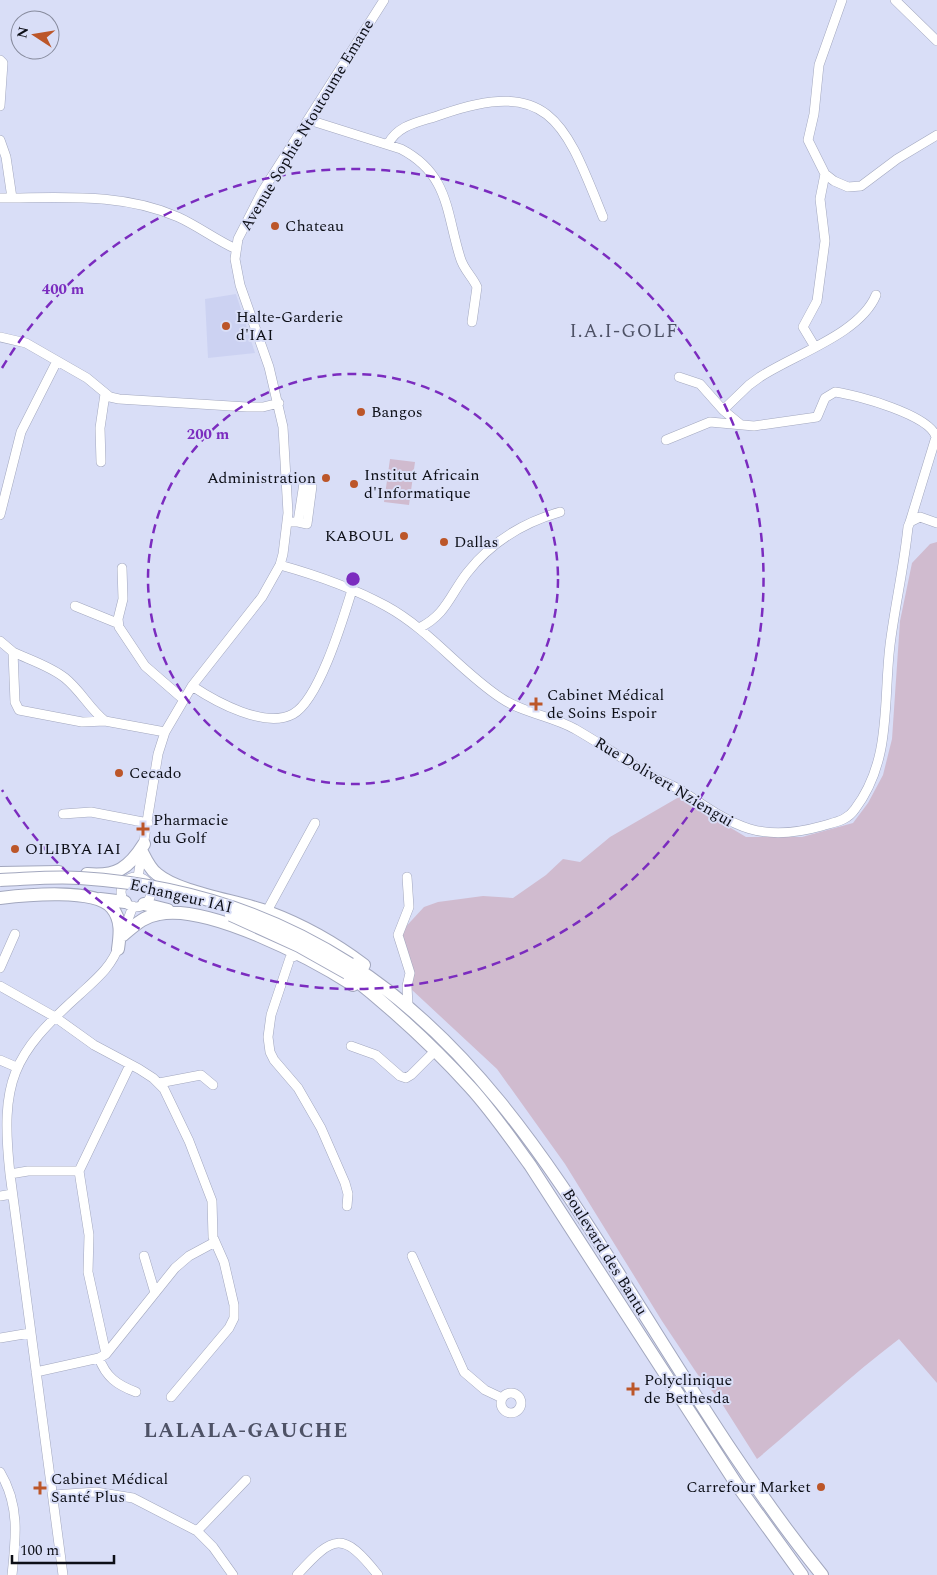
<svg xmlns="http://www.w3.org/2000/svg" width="937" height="1575" font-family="Spectral,serif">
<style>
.built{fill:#ccd2f2}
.green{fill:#d0bbcf}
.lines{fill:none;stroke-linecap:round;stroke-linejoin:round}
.minor-casing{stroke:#a2a7be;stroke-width:10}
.highway-casing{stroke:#a2a7be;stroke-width:14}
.minor{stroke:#fff;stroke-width:9}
.highway{stroke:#fff;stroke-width:12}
.highway-bridge-casing{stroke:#a2a7be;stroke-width:14;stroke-linecap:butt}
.highway-bridge{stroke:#fff;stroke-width:12}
.ring{fill:none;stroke:#7b2cbf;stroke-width:2.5;stroke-dasharray:9 6}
.poi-dot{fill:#bc5629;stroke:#d9def7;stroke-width:2}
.labels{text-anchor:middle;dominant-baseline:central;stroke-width:4;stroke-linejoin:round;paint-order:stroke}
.street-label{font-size:16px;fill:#0d0f17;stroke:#d9def7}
.poi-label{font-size:16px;fill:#0d0f17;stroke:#d9def7;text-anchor:start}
.quarter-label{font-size:19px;letter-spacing:1px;fill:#4e5266;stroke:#d9def7}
.district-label{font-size:21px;font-weight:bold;letter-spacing:1px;fill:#4e5266;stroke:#d9def7}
.centre{fill:#7b2cbf;stroke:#d9def7;stroke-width:2.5}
.ring-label{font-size:15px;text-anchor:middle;font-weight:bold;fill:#7b2cbf;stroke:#d9def7;stroke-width:4;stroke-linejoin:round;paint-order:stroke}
</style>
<rect width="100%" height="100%" fill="#d9def7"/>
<path class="built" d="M236,294L255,353L208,358L205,299Z"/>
<path class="green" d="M390,459L415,462L409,505L384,502Z
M937,542V1383L899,1339C849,1377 805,1419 757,1459L719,1399L698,1375L662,1321L565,1164L497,1069L411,989L413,977L400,933L424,907L438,902L483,896L513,898L546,875L563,859L580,862L610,837L679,797L746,837H802L853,823L868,803L883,775L892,739L900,621L912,563L930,544Z"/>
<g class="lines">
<defs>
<path id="minor" d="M842,0L819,65L814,114L808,140L825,174L834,181L848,187L861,186L897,159L937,135
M895,0L937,41
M0,60L3,63L0,106
M309,120L401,149C449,174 446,212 460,257C463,269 472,276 477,287L472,322
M0,140L6,157L12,198
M388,144C399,123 422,122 443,114C552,76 566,126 603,217
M0,198C60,198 122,192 178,217C198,226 216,240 236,249
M0,337L26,343L87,378L110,397L119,399L247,407H263L279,403
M815,347L803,327L817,301L825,241L820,199L825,174
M679,377L700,384L723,410L740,424
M723,410L749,385L760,377C795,354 860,334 876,295
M666,440L710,422L754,426L817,417L825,398L835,392C857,395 930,415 936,437L910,522
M101,462L100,428L105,394
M0,515L21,432L57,361
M287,522H298L304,483H309L312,486L307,524L298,522
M280,565C316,575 353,588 386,606C430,630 460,671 501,698C523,713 551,716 575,729C601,744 626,761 652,776C662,782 673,785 682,791C733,825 758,844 822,826C835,822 847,821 855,809C892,760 883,702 890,645C895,605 904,567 908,527L910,522L920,517L937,523
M122,568L123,599L118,619L119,627L145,666L183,699
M75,606L117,623
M419,628C446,615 450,595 467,573C491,542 522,523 560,512
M0,641L13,652L15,702L19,710L82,722L105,721L165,732
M13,652C30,660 50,666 65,678C81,691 89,708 105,721
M192,686C216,702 265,729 293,714C319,700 343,619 352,590
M63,814L91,812L148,823
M138,877L158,754L165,732L192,686L262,597L280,565L283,554L288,513L283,427L269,367L240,285L235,259L238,239L262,192L384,0
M407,877L409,907L398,935L410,973L407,986L408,1006
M121 892a15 15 0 1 1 30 0a15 15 0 1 1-30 0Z
M267,911L315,823
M123,933L133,906
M300,954L290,958L271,1015L268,1037L270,1052L274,1060L298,1088L321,1128L345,1183L348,1194L347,1206
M0,968L15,934
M0,986L55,1017L94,1045L139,1069L153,1078L164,1089L189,1141L212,1201L213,1237L224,1262L234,1305V1318L229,1328L171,1397
M351,1046L376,1055L400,1076L406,1078L411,1075L435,1051
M0,1060L14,1066
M159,1083L201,1075L213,1085
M10,1174L28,1171H79
M0,1196L12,1194
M144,1256L155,1293
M412,1256L464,1372L485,1390L502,1398
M0,1338L30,1333
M106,1354L88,1272L89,1235L79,1171L130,1065
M99,1358C106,1377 117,1385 136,1392
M36,1372L99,1358L106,1354L175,1268L189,1256L215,1242
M501 1403a10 10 0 1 1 20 0a10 10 0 1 1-20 0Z
M0,1472C20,1505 16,1538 12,1575
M54,1495L96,1492L133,1498L197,1531L213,1547L233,1575
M197,1531L246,1480
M63,1575L10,1174C0,1081 12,1055 79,995C95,980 112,967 119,945
M297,1575C334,1534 343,1531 378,1575"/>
<path id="highway" d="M142,852C146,860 150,869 157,874C179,893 239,901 268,912C303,925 335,943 364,965
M0,873L59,872
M87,874C116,877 129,868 144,844
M0,898C25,895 96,888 112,908C122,920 120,935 118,949
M100,899L125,902
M144,904L168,910
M123,935C134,926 144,916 159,914C208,904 311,958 353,985
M350,964C467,1039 544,1155 617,1271C682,1373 745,1480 822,1575
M347,973C390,1007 433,1046 470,1087C492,1111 511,1139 530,1165L737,1485L802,1575"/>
</defs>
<use href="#minor" class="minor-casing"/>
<use href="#highway" class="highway-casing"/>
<use href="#minor" class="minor"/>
<use href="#highway" class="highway"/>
<defs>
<path id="highway-bridge" d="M0,880C27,879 54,876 80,878C176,884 269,912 350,964
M231,915L299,946L347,973"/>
</defs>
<use href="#highway-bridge" class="highway-bridge-casing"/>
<use href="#highway-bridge" class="highway-bridge"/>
</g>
<g class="ring">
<circle cx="353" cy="579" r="205"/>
<path d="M2 368A410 410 0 1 1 2 790"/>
</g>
<g class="poi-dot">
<circle cx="275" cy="226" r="5"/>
<circle cx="226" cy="326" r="5"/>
<circle cx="361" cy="412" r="5"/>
<circle cx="326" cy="478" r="5"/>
<circle cx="354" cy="484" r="5"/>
<circle cx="404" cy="536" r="5"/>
<circle cx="444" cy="542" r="5"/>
<path d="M533.5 696.5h5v5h5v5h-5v5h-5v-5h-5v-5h5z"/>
<circle cx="119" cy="773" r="5"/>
<path d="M140.5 821.5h5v5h5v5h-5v5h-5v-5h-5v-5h5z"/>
<circle cx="15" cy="849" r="5"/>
<path d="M630.5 1381.5h5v5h5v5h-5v5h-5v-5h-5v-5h5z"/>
<circle cx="821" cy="1487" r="5"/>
<path d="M37.5 1480.5h5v5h5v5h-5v5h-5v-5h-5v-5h5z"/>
</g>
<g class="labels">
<g class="street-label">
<text transform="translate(307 125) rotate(-59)">Avenue Sophie Ntoutoume Emane</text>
<text transform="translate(664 782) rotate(31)">Rue Dolivert Nziengui</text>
<text transform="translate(181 896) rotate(13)">Echangeur IAI</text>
<text transform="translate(605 1252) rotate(58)">Boulevard des Bantu</text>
</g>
<g class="poi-label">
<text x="285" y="226">Chateau</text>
<text x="236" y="317">Halte-Garderie<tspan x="236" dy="18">d'IAI</tspan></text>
<text x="371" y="412">Bangos</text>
<text x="364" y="475">Institut Africain<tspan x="364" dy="18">d'Informatique</tspan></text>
<text x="316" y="478" text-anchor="end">Administration</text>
<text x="394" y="536" text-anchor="end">KABOUL</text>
<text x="454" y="542">Dallas</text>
<text x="547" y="695">Cabinet Médical<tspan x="547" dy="18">de Soins Espoir</tspan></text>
<text x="129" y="773">Cecado</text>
<text x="153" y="820">Pharmacie<tspan x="153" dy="18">du Golf</tspan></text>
<text x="25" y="849">OILIBYA IAI</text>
<text x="644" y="1380">Polyclinique<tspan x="644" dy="18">de Bethesda</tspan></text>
<text x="51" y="1479">Cabinet Médical<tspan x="51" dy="18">Santé Plus</tspan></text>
<text x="811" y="1487" text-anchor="end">Carrefour Market</text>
</g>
<g class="quarter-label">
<text x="624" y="331">I.A.I-GOLF</text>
</g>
<g class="district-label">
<text x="246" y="1431">LALALA-GAUCHE</text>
</g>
</g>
<circle cx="353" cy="579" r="8" class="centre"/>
<g class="ring-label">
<text x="63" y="294">400 m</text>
<text x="208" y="439">200 m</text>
</g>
<g transform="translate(35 35) rotate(282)"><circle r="24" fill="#d9def7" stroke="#878b9d"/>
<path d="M0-4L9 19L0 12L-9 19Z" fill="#bc5629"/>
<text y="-8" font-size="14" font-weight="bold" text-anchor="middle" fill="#0d0f17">N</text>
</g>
<path d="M12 1555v8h102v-8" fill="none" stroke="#0d0f17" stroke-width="2.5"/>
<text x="20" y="1555" font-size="15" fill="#0d0f17" stroke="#d9def7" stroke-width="4" paint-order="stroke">100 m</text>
</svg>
